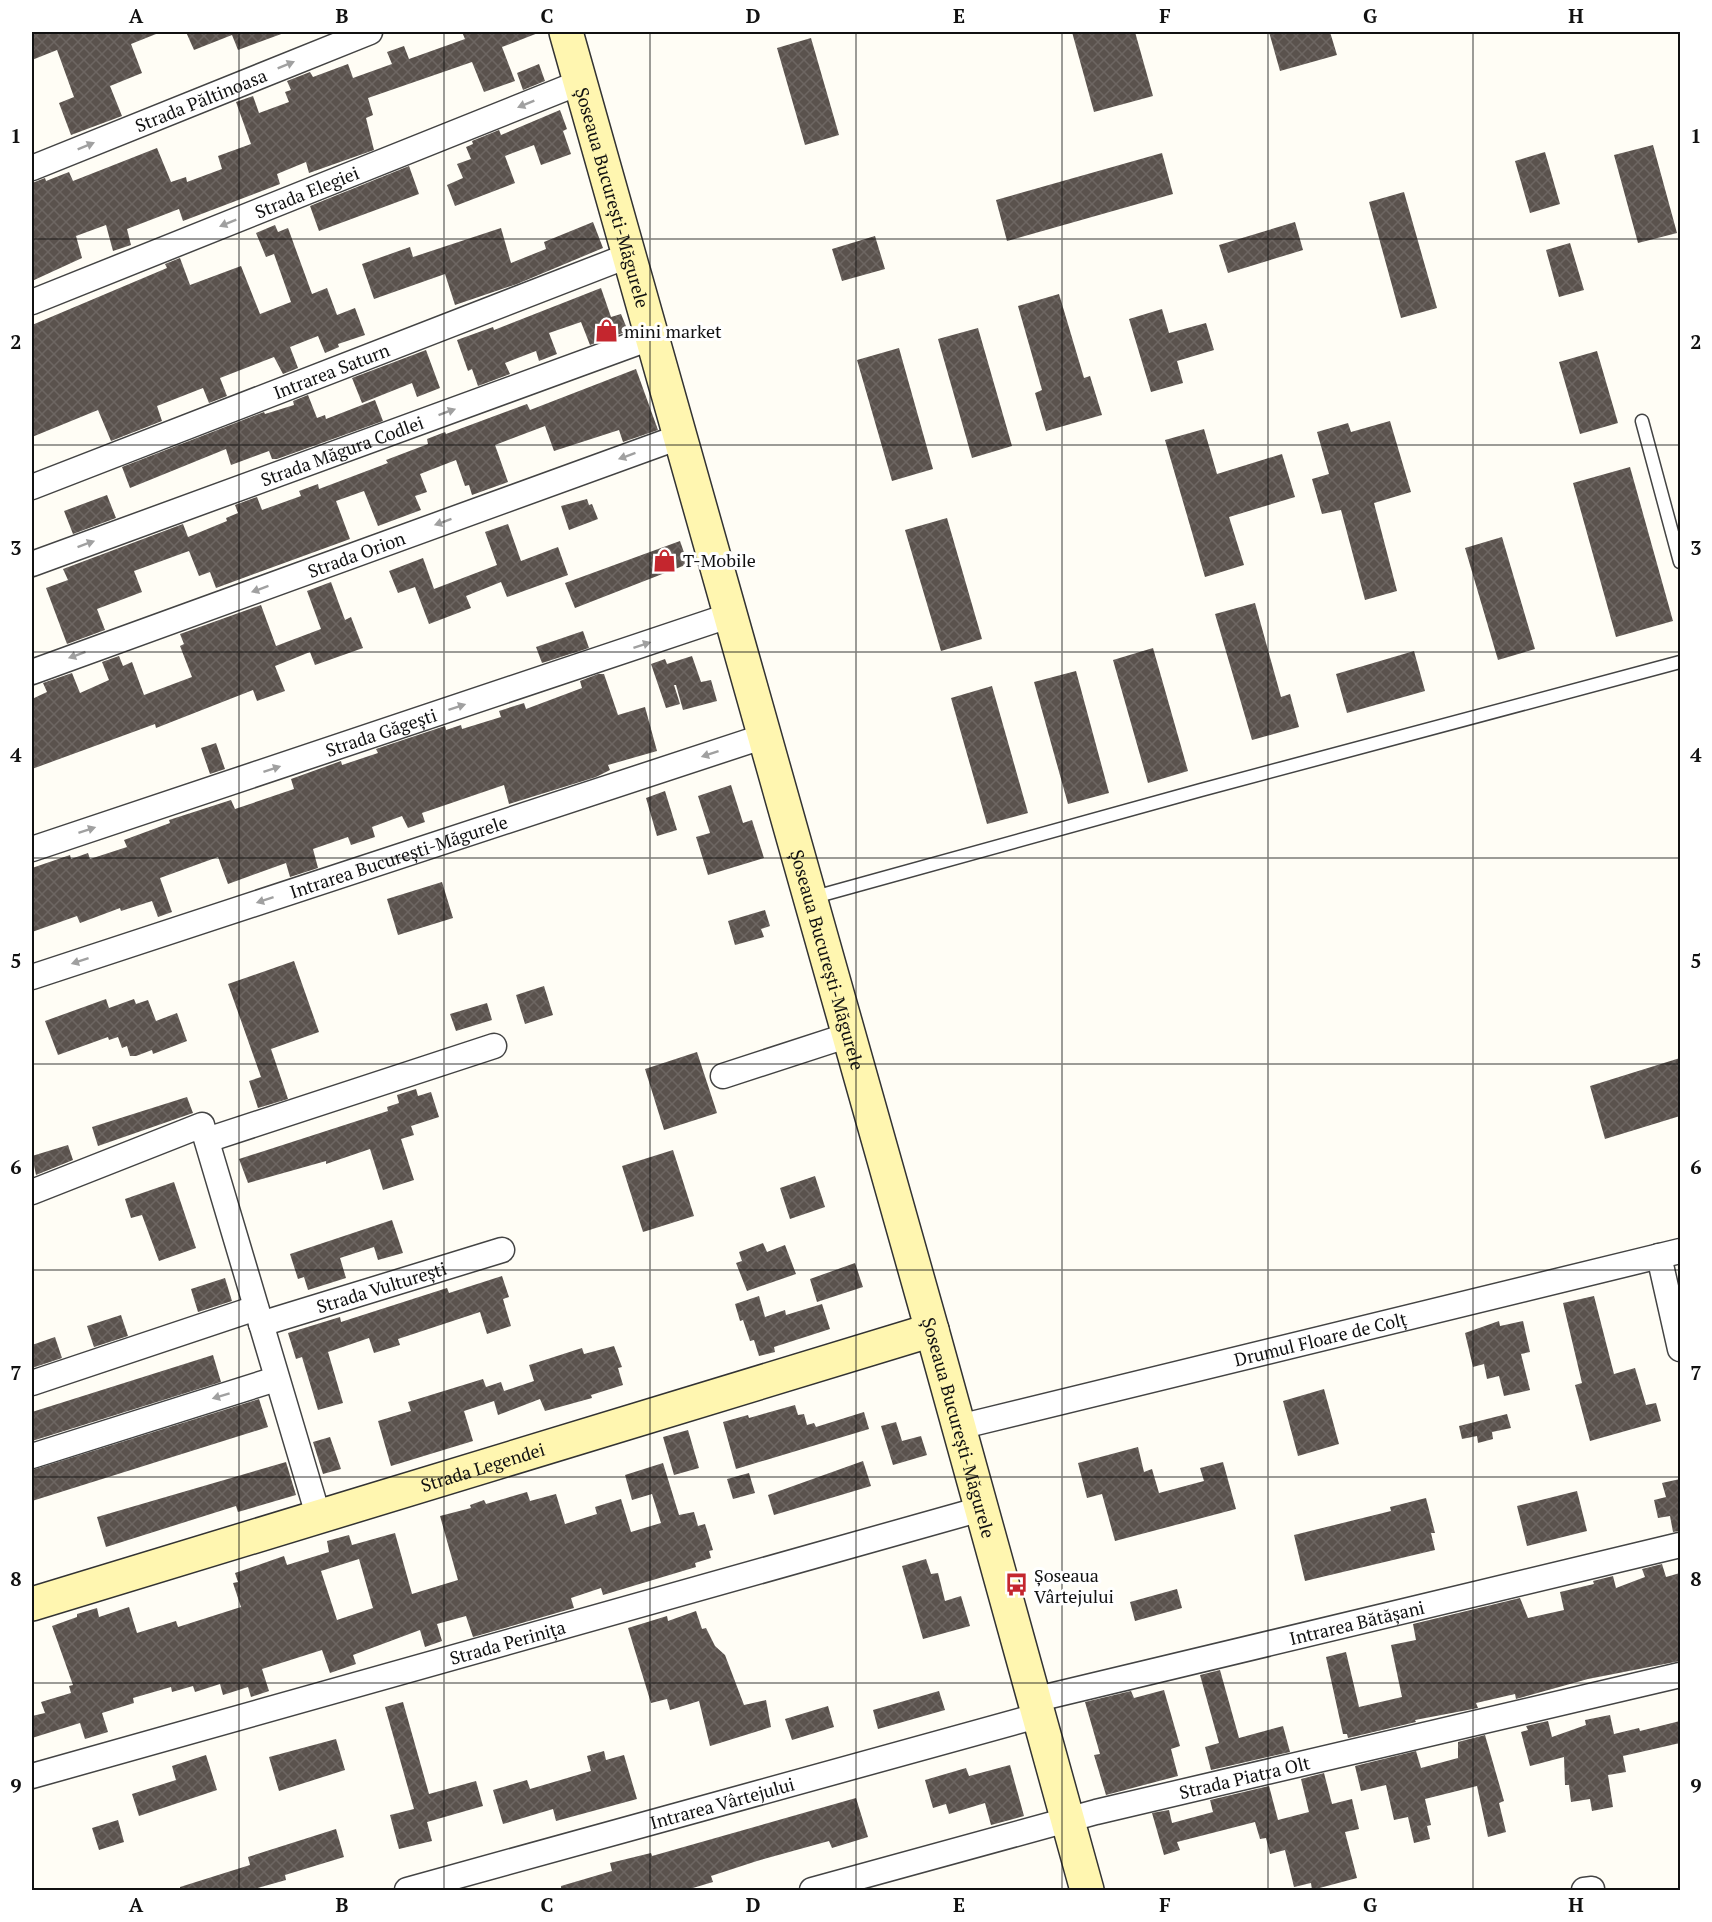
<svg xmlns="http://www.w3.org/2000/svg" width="1712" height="1922" font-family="'PT Serif',serif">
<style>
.building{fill:url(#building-cross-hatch);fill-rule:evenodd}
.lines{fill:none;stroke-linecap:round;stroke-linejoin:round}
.lane-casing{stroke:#444;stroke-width:15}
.street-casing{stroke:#444;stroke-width:27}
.secondary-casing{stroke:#333;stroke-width:36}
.lane{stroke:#fff;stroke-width:12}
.street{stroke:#fff;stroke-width:24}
.secondary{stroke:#fff6b0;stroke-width:33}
.oneway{fill:#a0a0a0}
.grid{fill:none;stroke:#111;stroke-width:1.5;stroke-opacity:0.55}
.labels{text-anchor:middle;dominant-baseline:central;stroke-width:6;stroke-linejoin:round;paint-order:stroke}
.street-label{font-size:18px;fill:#111;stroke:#fff}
.poi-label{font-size:18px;fill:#111;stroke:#fff;text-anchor:start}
.neatline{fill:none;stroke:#111;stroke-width:2}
.grid-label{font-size:20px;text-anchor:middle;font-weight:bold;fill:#111}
</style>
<defs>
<pattern id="building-cross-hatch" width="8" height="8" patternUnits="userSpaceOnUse" patternTransform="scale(1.5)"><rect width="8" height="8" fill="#5a524d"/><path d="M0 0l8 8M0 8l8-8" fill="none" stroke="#6d6662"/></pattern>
</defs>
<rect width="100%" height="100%" fill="#fffdf5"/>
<path class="building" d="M32,32H161L131,44L142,73L110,86L122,116L71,135L59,103L74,97L57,50L32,60Z
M186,32H283L284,33L238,50L232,35L194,50Z
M462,32L538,33L502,47L515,81L484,92L472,62L368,98L373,115L366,118L374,150L309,173L306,162L277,174L280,184L183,221L179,209L127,229L131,245L113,251L106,225L76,236L82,258L32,281V183L45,178L46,181L69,172L73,181L157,148L171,182L186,177L187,182L222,169L218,156L251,144L236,102L253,96L259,113L289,102L285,92L291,90L287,81L310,72L313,77L348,64L353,78L392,64L387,52L404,46L409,59L465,39Z
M1072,32H1135L1153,96L1094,112Z
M1269,32H1330L1337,55L1280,71Z
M811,38L839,135L805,145L777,48Z
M539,64L545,81L523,90L517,73Z
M560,110L567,129L563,131L571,154L541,165L534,145L505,156L515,183L455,206L447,185L463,178L457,164L471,159L466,147L473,144L472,141L499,130L501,135Z
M1653,145L1677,233L1638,243L1614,155Z
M1545,152L1560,204L1530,213L1515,161Z
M1162,153L1173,194L1007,241L996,200Z
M409,166L419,194L319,231L310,206Z
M1404,192L1437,308L1401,318L1369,202Z
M593,222L603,248L517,284L455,305L445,274L374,299L362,264L410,247L413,257L501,228L511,263L546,249L544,242Z
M1295,222L1303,250L1228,273L1219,245Z
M275,225L278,232L288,228L312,294L327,288L337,315L355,308L365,335L338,344L339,347L325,353L318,336L290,347L298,368L283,374L274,357L220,378L227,396L209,403L203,388L157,406L162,421L111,441L98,410L32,437V325L167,268L165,264L180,258L190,285L241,266L260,314L291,302L274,254L266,257L256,233Z
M875,236L885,269L842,281L832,249Z
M1570,243L1584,290L1559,297L1546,250Z
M601,288L611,317L621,314L628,331L590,345L581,322L549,333L557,354L539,361L536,351L505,363L510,374L478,386L472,369L468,371L457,340L493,327L494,330Z
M1059,294L1084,378L1090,376L1102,415L1046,431L1035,393L1042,390L1018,306Z
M1162,309L1169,333L1206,323L1214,350L1177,361L1183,383L1151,392L1129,319Z
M978,328L1012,446L972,458L938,339Z
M899,348L933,469L892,481L857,360Z
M426,350L440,388L417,397L412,383L362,403L352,378Z
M1597,351L1618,423L1580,434L1559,362Z
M636,369L658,430L623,442L619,430L554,451L545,426L495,445L508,482L472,495L469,485L465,486L456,460L420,474L427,492L415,496L421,510L378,526L364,491L336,501L350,539L216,588L210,572L199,576L189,551L134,571L142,592L97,609L105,630L67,644L46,588L68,580L63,569L183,524L188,537L227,521L226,518L238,513L235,505L257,497L262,510L301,496L299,491L318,484L319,489L388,463L386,460L428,444L427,439L445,432L446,434L527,404L530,410Z
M308,395L317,418L325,415L326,419L375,400L383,421L277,459H272L269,451L231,465L226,449L130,488L122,467L264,412L265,414L294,405L293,401Z
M1390,421L1411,492L1374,503L1397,591L1365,600L1341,510L1322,514L1312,479L1329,474L1317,432L1348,423L1351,432Z
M1204,429L1217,474L1282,454L1295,497L1229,517L1244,565L1205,577L1165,440Z
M1630,467L1673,621L1616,637L1573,483Z
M107,495L116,518L73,534L64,511Z
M587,499L589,505L592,504L598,519L569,530L561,506Z
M947,518L982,639L941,651L905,530Z
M508,524L521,561L558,547L568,575L507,597L501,582L466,596L471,608L429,624L415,587L398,593L389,571L423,558L434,589L497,565L485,532Z
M1502,537L1535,649L1498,660L1465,548Z
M680,541L688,564L575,608L565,583Z
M331,582L345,620L351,617L363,648L315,665L310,652L275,666L285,691L257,701L253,690L156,728L155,724L32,769V699L47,692L43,683L72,673L80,693L109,680L102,662L119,656L123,666L132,662L144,695L192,677L180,646L184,644L180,634L194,629L261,605L276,646L321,629L307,591Z
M1255,603L1281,697L1290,694L1299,727L1252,740L1215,614Z
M583,631L589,648L542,663L536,647Z
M1153,648L1188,771L1148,783L1113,660Z
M1414,651L1425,691L1347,713L1336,674Z
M692,656L701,682L711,680L717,701L683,710L676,685H674L680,704L666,708L651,664L665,659L667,664Z
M1076,671L1109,793L1068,804L1034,682Z
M598,674H604L618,715L645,707L657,751L608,765L610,770L596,777L509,804L504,785L422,813L425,822L408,828L402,816L372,827L375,837L351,845L348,837L313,849L318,868L290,877L286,863L228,884L218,857L160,878L172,912L158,917L152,901L121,911L120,908L80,923L77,916L32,932V868L70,855L71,859L88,853L90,859L127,847L124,840L170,823L169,820L231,800L235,809L294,789L291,779L341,761L342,765L378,753L376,749L445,726L446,730L461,725L462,729L501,717L499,711L524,703L526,709L582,688L580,681Z
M992,686L1028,813L987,824L951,698Z
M216,743L225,769L210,774L201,748Z
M731,785L743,823L752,820L764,858L708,875L696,837L710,833L698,796Z
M665,791L677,830L657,836L646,798Z
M442,882L453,918L398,935L387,899Z
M765,910L770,926L761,929L764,937L735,945L728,921Z
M294,961L319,1032L271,1049L288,1099L258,1108L249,1081L261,1077L228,984Z
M544,986L553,1015L525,1024L516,995Z
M106,999L109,1008L134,999L136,1004L148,1000L156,1021L177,1013L187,1041L153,1054L152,1050L136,1056H130L127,1046L122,1048L118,1037L109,1040L108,1037L58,1055L45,1021Z
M487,1003L492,1020L456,1031L450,1014Z
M697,1052L717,1113L664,1130L645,1069Z
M1680,1058V1116L1605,1139L1590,1086Z
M416,1089L418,1096L431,1092L439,1117L411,1126L414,1135L401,1139L414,1180L383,1190L370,1149L326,1164V1161L248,1183L239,1159L388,1111L387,1107L399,1103L397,1095Z
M187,1097L193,1113L98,1146L92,1127Z
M68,1145L73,1160L36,1175L32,1156Z
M673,1150L694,1216L643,1232L622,1166Z
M815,1176L825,1207L790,1219L780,1188Z
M174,1182L196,1248L159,1261L142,1215L131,1218L125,1199Z
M392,1220L403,1253L378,1260L374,1247L340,1258L346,1278L308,1290L304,1277L298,1279L290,1254Z
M763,1243L767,1252L785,1245L796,1274L747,1291L736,1263L742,1261L739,1252Z
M855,1263L863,1287L817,1302L810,1279Z
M502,1276L509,1297L503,1299L511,1326L487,1334L480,1312L398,1339L400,1345L374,1353L369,1338L328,1352L343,1403L318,1410L302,1357L296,1359L288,1333L340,1317L341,1322L447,1288L449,1293Z
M225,1278L232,1301L198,1312L191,1289Z
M759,1296L765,1317L785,1310L786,1315L822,1304L830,1329L774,1347L775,1352L759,1356L754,1340L750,1341L743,1320L740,1321L735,1304Z
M1594,1296L1614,1374L1635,1368L1646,1405L1656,1403L1661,1421L1590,1441L1575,1385L1582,1383L1563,1303Z
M121,1315L128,1336L94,1347L87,1326Z
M1499,1321L1500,1326L1523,1321L1530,1352L1521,1354L1530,1390L1504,1396L1499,1376L1487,1379L1484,1364L1473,1367L1465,1333Z
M55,1337L62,1358L32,1368V1345Z
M614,1346L622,1367L618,1368L623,1385L591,1395L592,1398L545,1411L540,1399L498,1415L494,1401L464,1411L473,1441L391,1466L378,1421L411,1411L408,1402L483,1379L486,1387L501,1382L504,1391L534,1381L529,1365L582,1348L584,1354Z
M213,1355L221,1382L32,1441V1412Z
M1324,1389L1339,1444L1298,1456L1283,1401Z
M259,1399L268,1427L32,1501V1470Z
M795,1405L798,1415L804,1414L807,1425L814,1423L816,1427L864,1412L869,1429L736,1469L723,1422L748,1415L749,1418Z
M1507,1414L1511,1428L1492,1432L1493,1439L1478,1443L1477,1436L1462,1439L1459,1426Z
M896,1422L902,1441L921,1436L927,1455L893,1465L881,1426Z
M688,1430L699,1468L674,1475L663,1437Z
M330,1437L341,1469L323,1474L313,1442Z
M1138,1447L1144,1472L1152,1469L1159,1493L1204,1481L1200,1468L1223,1462L1236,1509L1115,1541L1102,1494L1087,1498L1078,1463Z
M863,1461L871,1486L774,1515L768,1495Z
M286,1462L296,1495L238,1512L236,1506L106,1547L97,1517Z
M663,1463L679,1515L694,1512L698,1526L705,1524L713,1550L709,1551L711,1558L695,1563L696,1567L603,1595L601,1588L571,1598L574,1608L473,1637L466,1616L437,1624L442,1641L425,1647L420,1630L353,1655L356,1664L330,1673L322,1650L262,1669L269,1691L251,1697L248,1687L223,1695L220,1684L195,1692L193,1686L172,1692L171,1687L133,1698L134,1703L102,1713L108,1732L85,1739L80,1723L32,1738V1716L45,1713L41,1702L71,1693L69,1686L73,1685L52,1626L77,1617V1614L97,1608L99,1617L129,1607L137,1633L176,1621L178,1627L241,1607L233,1583L238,1582L235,1573L284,1556L287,1565L329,1552L327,1541L349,1535L352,1545L395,1533L412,1594L458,1580L440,1516L471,1508L470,1505L484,1500L486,1504L527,1492L530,1501L556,1494L565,1524L597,1514L595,1507L621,1499L631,1532L661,1523L652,1494L632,1500L625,1475ZM359,1559L373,1608L337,1620L321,1571Z
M749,1473L755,1493L733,1499L727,1479Z
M1680,1479V1531L1673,1532L1670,1516L1658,1518L1654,1500L1666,1497L1662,1483Z
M1577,1491L1587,1531L1527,1546L1517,1506Z
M1426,1498L1435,1533H1431L1435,1550L1305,1581L1294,1535L1391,1511L1390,1507Z
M926,1559L931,1574L938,1573L945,1601L961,1596L970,1626L923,1639L902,1566Z
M1662,1564L1666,1577L1680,1573V1661L1588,1679L1516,1699L1515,1694L1476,1703L1478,1708L1415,1720L1416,1722L1348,1738L1347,1734H1343L1326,1657L1346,1652L1359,1707L1402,1697L1391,1645L1416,1640L1413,1624L1520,1598L1528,1618L1564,1610L1560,1592L1594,1584L1593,1581L1613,1576L1616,1588L1645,1577L1642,1569Z
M1177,1589L1182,1608L1135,1621L1130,1602Z
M696,1611L702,1629L706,1628L715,1646L725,1655L744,1705L766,1700L771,1727L710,1746L699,1701L670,1710L667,1699L651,1703L628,1628L667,1616L668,1621Z
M1220,1670L1239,1738L1283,1726L1290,1752L1211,1770L1205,1747L1219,1743L1200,1675Z
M1164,1690L1180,1746L1171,1749L1178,1776L1106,1795L1094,1755L1100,1754L1085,1702L1131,1691L1134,1698Z
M939,1691L945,1710L878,1729L873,1710Z
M403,1702L429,1794L476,1781L483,1806L427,1822L432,1841L399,1849L390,1815L414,1809L385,1707Z
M828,1706L834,1727L792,1740L785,1719Z
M1610,1715L1614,1734L1639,1728L1640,1731L1680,1721V1743L1623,1756L1626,1772L1608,1775L1613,1807L1592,1811L1590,1799L1571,1802L1569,1785H1565L1564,1757L1530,1766L1521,1732L1528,1730L1526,1726L1548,1721L1552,1737L1586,1725L1585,1720Z
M1485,1735L1504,1801L1499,1803L1506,1832L1488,1837L1477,1786L1425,1799L1431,1825L1427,1826L1430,1839L1414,1843L1408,1817L1394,1820L1386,1785L1361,1791L1355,1766L1416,1751L1421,1768L1458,1758V1742Z
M336,1739L345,1770L279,1791L269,1757Z
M604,1751L606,1760L624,1755L637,1799L556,1821L553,1809L503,1824L493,1790L527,1780L530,1789L591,1771L587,1756Z
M206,1755L217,1790L139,1816L132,1794L176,1780L172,1766Z
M1010,1765L1024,1816L991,1825L985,1803L949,1814L946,1804L933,1808L925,1780L966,1768L969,1776Z
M1324,1773L1332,1804L1352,1799L1359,1829L1345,1832L1357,1878L1312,1890L1311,1883L1294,1887L1285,1850L1270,1854L1266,1838L1260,1839L1255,1822L1177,1842L1180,1850L1164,1855L1152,1813L1169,1810L1172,1823L1213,1812L1210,1800L1269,1786L1278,1820L1309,1812L1301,1779Z
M856,1798L868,1837L832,1848L829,1841L757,1861L711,1876L713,1882L686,1890H561V1886L612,1871L610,1863L651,1853L652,1856Z
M118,1820L124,1842L99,1850L92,1828Z
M336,1829L344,1857L285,1875L286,1880L250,1890H180V1887L250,1865L248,1857Z"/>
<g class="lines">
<defs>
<path id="lane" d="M1642,421L1680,562
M811,898L1201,790L1680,662"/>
<g id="street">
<path id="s1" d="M32,168L370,32"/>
<path id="s2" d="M32,302L581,82"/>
<path id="s3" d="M32,487L630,255"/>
<path id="s4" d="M32,564L653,337"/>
<path id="s5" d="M32,672L682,436"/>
<path id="s6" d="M32,849L731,615"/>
<path id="s7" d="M32,977L765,736"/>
<path d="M723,1076L849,1035"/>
<path d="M207,1140L494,1046"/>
<path d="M32,1192L202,1125L318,1515"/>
<path d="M1659,1256L1680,1349"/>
<path id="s8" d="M261,1324L502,1250"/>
<path d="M32,1383L256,1308"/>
<path id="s9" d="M959,1427L1680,1251"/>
<path d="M32,1456L276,1379"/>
<path id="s10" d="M1033,1700L1680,1545"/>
<path id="s11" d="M32,1776L981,1509"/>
<path id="s12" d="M407,1890L1037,1716"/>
<path id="s13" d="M812,1890L1096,1812L1680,1675"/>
<path d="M1584,1890L1592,1889"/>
</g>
<g id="secondary">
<path id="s14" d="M566,32L932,1330L1087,1890"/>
<path id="s15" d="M32,1604L932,1330"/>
</g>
</defs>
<use href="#lane" class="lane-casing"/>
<use href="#street" class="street-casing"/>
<use href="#secondary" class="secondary-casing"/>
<use href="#lane" class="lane"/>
<use href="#street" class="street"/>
<use href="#secondary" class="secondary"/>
</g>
<defs><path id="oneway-solid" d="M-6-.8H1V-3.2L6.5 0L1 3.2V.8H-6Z" transform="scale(1.5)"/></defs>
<g class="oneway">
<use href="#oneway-solid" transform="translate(286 65) rotate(-22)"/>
<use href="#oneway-solid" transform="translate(526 104) rotate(158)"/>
<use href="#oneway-solid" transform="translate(86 146) rotate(-22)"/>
<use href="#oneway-solid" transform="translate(228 223) rotate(158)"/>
<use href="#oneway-solid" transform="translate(447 412) rotate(-20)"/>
<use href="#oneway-solid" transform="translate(627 456) rotate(160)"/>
<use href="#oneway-solid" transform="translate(443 522) rotate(160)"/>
<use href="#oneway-solid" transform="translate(86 544) rotate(-20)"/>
<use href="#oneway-solid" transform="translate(260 589) rotate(160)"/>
<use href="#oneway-solid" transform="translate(642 645) rotate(-18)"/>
<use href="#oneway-solid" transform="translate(77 655) rotate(160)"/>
<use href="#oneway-solid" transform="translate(457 707) rotate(-18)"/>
<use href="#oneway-solid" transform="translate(710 754) rotate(162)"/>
<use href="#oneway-solid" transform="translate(272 769) rotate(-18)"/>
<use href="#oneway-solid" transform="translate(87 830) rotate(-18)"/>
<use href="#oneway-solid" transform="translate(265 900) rotate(162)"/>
<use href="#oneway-solid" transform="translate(80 961) rotate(162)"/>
<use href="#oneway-solid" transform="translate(221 1396) rotate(163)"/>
</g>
<path class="grid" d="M239,32V1890M444,32V1890M650,32V1890M856,32V1890M1062,32V1890M1268,32V1890M1473,32V1890M32,239H1680M32,445H1680M32,652H1680M32,858H1680M32,1064H1680M32,1270H1680M32,1477H1680M32,1683H1680"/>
<defs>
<symbol id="shop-bare" viewBox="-9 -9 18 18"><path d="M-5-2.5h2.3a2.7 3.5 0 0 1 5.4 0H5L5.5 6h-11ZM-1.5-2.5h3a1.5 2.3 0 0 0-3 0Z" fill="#c4262e" stroke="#fff" stroke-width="2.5" paint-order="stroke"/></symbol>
<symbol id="bus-bare" viewBox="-9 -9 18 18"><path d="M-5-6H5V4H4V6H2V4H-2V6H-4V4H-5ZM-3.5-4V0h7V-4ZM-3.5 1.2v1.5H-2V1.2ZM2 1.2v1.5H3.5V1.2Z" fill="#c4262e" stroke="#fff" stroke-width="2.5" paint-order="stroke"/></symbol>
</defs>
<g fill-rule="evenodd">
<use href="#shop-bare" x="590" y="314" width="33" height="33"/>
<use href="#shop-bare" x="648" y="544" width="33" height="33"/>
<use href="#bus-bare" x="1000" y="1568" width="33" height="33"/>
</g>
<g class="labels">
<g class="street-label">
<text stroke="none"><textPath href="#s1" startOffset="182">Strada Păltinoasa</textPath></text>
<text stroke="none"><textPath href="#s2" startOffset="296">Strada Elegiei</textPath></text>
<text stroke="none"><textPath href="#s14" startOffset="172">Șoseaua București-Măgurele</textPath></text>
<text stroke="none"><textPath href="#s3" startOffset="321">Intrarea Saturn</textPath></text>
<text stroke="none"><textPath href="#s4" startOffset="330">Strada Măgura Codlei</textPath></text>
<text stroke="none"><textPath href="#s5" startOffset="345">Strada Orion</textPath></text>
<text stroke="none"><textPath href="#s6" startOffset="368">Strada Găgești</textPath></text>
<text stroke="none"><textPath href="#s7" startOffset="386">Intrarea București-Măgurele</textPath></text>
<text stroke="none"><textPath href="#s14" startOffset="964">Șoseaua București-Măgurele</textPath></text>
<text stroke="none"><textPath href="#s8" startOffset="126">Strada Vulturești</textPath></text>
<text stroke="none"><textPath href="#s9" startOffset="372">Drumul Floare de Colț</textPath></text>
<text stroke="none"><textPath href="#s14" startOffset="1450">Șoseaua București-Măgurele</textPath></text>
<text stroke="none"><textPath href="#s15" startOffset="471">Strada Legendei</textPath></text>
<text stroke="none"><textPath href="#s10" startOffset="333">Intrarea Bătășani</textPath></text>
<text stroke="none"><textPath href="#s11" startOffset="494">Strada Perinița</textPath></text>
<text stroke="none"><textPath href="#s13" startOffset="447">Strada Piatra Olt</textPath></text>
<text stroke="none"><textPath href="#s12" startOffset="327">Intrarea Vârtejului</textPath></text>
</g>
<g class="poi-label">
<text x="624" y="331">mini market</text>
<text x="683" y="560">T-Mobile</text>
<text x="1034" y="1575">Șoseaua<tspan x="1034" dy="21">Vârtejului</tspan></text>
</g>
</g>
<rect width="1712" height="1922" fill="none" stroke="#ffffff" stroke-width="66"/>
<rect x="33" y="33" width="1646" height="1856" class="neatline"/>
<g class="grid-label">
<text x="136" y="23">A</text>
<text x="342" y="23">B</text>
<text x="547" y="23">C</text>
<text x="753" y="23">D</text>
<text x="959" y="23">E</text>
<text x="1165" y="23">F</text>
<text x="1370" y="23">G</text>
<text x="1576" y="23">H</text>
<text x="16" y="143">1</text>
<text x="1696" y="143">1</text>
<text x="16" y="349">2</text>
<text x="1696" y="349">2</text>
<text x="16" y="555">3</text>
<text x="1696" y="555">3</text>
<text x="16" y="762">4</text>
<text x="1696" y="762">4</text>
<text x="16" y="968">5</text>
<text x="1696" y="968">5</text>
<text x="16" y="1174">6</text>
<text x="1696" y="1174">6</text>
<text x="16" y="1380">7</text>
<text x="1696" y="1380">7</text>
<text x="16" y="1586">8</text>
<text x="1696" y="1586">8</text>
<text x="16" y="1793">9</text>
<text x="1696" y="1793">9</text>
<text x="136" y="1912">A</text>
<text x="342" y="1912">B</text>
<text x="547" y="1912">C</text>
<text x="753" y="1912">D</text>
<text x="959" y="1912">E</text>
<text x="1165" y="1912">F</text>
<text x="1370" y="1912">G</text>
<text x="1576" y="1912">H</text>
</g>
</svg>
